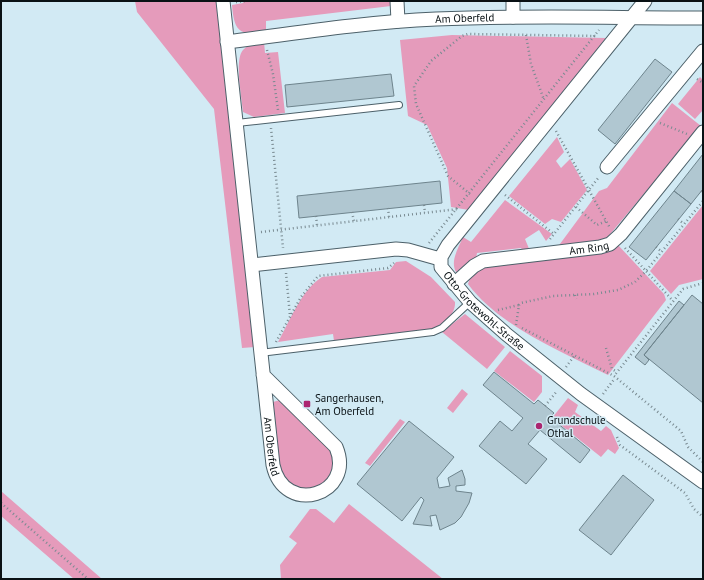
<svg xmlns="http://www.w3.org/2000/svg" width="704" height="580" font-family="'PT Sans',sans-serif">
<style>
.green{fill:#e59bbb}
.building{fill:#b0c7d1;stroke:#6e848d}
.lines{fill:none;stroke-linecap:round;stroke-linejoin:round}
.lane-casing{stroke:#4c6069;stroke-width:8}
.street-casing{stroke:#4c6069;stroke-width:15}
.path{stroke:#798a91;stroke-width:2.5;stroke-dasharray:1 3;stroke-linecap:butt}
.lane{stroke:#fff;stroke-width:6}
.street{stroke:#fff;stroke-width:13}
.poi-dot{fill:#ab2670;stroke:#d2eaf4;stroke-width:1.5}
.labels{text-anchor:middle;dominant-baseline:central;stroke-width:3;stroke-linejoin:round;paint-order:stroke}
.street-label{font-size:11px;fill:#091114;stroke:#d2eaf4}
.poi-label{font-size:11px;fill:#091114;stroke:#d2eaf4;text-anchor:start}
</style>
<rect width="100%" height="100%" fill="#d2eaf4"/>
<path class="green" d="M135,1H216L255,347L242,348L214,109L137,12Z
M244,1L261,2L391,1V6L266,21V30C239,38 234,30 232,5L243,3Z
M452,35L606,38L469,210L451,207L447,168L427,125L408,116L400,40Z
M264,42L265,53L278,52L285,113L254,117L243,112C242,99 234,60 243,50C248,44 257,43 264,42Z
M700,77L703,80V110L695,119L678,104Z
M672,103L701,126L606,239L557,248L599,191L607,188Z
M557,137L564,152L556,161L561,168L570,159L587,190L561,222L552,219L545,224L509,196Z
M505,200L552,234L546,241L539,230L525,239L530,251L524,253L521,248L477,253L476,259L461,271L456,272C450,261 458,249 463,237L471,242Z
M703,205V279L679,285L671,294L650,271Z
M618,245L664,294L666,300L608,375C562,352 499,326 468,284L471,275L482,266Z
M406,261L431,277L455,302C456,315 442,325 431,329L334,341L333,334L278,342C290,321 301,290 322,277L390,270L396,262Z
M465,314L505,347L487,369L442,332Z
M510,351L542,376V392L534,402L494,371Z
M462,389L468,394L453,413L447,408Z
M568,398L578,405L575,412L601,431L606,426L611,430L619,448L615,454L608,449L601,457L552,418Z
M280,400C296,414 324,434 333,454C335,459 333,464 332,469C326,490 297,497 285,480C273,463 273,425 271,405L273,402Z
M400,419L405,422L370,466L365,463Z
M1,491L102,579H74L1,516Z
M349,504L443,579H281L280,565L297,543L289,537L310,509H316L334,523Z"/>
<path class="building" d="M655,59L672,72L615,144L598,130Z
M391,74L394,96L287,107L285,85Z
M703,154V189L691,204L674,191Z
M440,181L442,203L299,218L297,196Z
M674,191L691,204L646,260L629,247Z
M692,295L703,304V403L644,355Z
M679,301L684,305L644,355L649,360L645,365L635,357Z
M494,372L534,404L538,400L554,413L550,417L590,450L580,463L540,430L528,444L547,459L526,484L479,446L500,421L512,431L523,418L483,385Z
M409,421L454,457L437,478L439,488L450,486L448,478L462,470L465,479V485L456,486V491L472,493L469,503L461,517L455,523L440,530L436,515L430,516L432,526L413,524L424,500L421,497L402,521L357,484Z
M623,475L654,500L611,555L579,530Z"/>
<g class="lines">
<defs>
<path id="lane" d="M237,123L399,105
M260,353L433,332L442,328L470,302"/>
<g id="street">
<path id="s1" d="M223,1L273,465C284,517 356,495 336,447L263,375"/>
<path d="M397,1L398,21"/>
<path id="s2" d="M645,1L448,245L441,257V267L470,302L506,334L581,394L703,482"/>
<path d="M513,17V1"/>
<path id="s3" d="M227,42C296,33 366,22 436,19C525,15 614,18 703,18"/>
<path d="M607,167L703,51"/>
<path d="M252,265L396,249L408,250L440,259"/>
<path id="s4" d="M454,284L474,266L483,261L600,247L610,244L621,234L703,132"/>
</g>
</defs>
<use href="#lane" class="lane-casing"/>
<use href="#street" class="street-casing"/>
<path class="path" d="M236,2L246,1
M526,35L531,64L544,100
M267,50L273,74L278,110
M697,79L703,83
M660,123L687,134
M271,128L283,248
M556,131L610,228
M701,191L703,192
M470,194L448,176L416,104L414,86L431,61L462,36L468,34L596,36
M505,195L554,234
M424,205L425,213
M576,207L597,225L606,221
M388,208L389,217
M352,212L354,221
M316,216L317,225
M678,219L684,224
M261,232L458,209
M550,239L599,177
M429,243L599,30
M656,247L662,252
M625,248L646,271L703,201
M286,273L290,316
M703,283L683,289L614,376L681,431L688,447L703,462
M575,295L576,299
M498,310L519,305
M516,325L519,305L521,303L553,296L594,294L618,290L635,282L646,271L673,301
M522,328L614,376
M276,342L301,297L318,276L388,268L394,263
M606,348L612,369L617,372
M566,367L575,355
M603,394L615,378
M545,406L557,391
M617,437L620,445L685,493L694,509L703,517
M1,503L88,579"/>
<use href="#lane" class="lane"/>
<use href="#street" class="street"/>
</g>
<g class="poi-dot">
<rect x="303" y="400" width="8" height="8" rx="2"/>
<circle cx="539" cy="426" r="4"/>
</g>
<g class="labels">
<g class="street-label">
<text stroke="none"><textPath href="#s3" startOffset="239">Am Oberfeld</textPath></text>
<text stroke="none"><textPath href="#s4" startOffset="144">Am Ring</textPath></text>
<text stroke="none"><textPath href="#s2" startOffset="399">Otto-Grotewohl-Straße</textPath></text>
<text stroke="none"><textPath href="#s1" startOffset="448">Am Oberfeld</textPath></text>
</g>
<g class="poi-label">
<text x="315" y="398">Sangerhausen,<tspan x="315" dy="13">Am Oberfeld</tspan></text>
<text x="547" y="420">Grundschule<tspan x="547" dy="13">Othal</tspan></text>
</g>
</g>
<rect width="704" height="580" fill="none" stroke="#091114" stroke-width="4"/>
</svg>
